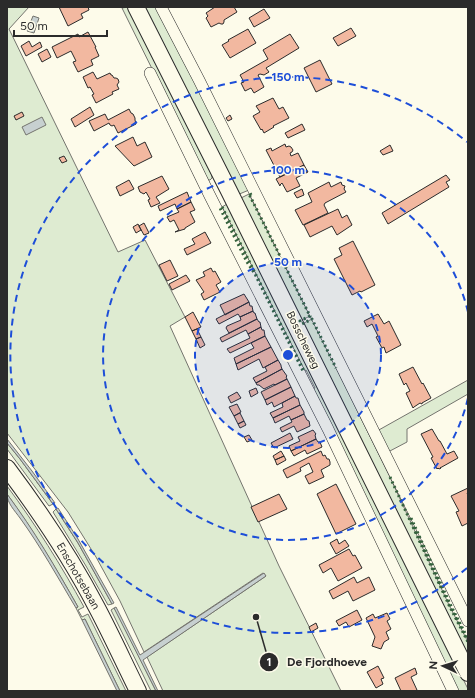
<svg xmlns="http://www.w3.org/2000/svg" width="475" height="698" font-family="Figtree,sans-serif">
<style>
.green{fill:#deebd1;stroke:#74746e}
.water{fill:#c7d0d0;stroke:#74746e}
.building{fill:#f2b8a0;stroke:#2b2b2b}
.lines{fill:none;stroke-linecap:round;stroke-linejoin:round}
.street-casing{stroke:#2b2b2b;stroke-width:12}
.secondary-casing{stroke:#2b2b2b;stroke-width:18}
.street{stroke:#fdfbea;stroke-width:11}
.secondary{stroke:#fdfbea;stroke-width:16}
.hedge{stroke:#34623c;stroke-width:3;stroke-dasharray:2 3;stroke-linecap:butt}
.ring{fill:none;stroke:#1d4ed8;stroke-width:2;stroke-dasharray:7 5}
.labels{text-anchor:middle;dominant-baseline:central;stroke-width:3;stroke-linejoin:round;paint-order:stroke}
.street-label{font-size:11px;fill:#2b2b2b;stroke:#fdfbea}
.centre{fill:#1d4ed8;stroke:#fdfbea;stroke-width:2}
.ring-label{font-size:12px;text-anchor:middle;font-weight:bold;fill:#1d4ed8;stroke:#fdfbea;stroke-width:3;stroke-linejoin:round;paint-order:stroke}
.leader{fill:none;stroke:#2b2b2b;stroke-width:1.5}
.callout-dot{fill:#2b2b2b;stroke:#fdfbea;stroke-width:1.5}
.mark-label{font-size:12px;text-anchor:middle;font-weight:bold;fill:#fff}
.callout-label{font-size:12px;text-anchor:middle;font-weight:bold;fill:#2b2b2b;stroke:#fdfbea;stroke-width:3;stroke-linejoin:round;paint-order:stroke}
</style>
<rect width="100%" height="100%" fill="#fdfbea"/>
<path class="green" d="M7,7H29L9,29L118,252L145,240L185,317L170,326L279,566L341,691H163L147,657L266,576L263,573L144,652L120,601L96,557L68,512L7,433Z
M128,7L212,175V178L210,180H207L122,8Z
M143,7H157L249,190L237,195Z
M249,194L310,316L300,321L239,199Z
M227,204L468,689V691H458L313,389L315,388L306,370L304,371L222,207Z
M312,319L389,475L449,605L468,642V658L302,324Z
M468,380V394L407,429V442L388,452L377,431Z
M7,443L20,459L53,504L49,506L7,449Z
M7,486C36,525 61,565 84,607L78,610L82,617L88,614L126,691H120L85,619L82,620L76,608L78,607C56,568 33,530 7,494Z
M56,509L78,543L112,604L108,605L86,566L53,512Z
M114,608L118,614L156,691H151L111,610Z"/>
<path class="water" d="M33,16L39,18L34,33L27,31Z
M42,117L46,125L26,135L22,127Z
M7,439L32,471L55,503L53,504L20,459L7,443Z
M7,494C34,530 56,568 78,607L76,608C58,578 41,547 20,518C15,511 7,503 7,494Z
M58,508L78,539L114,603L112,604L78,543L56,509Z
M264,573L266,576L143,660L158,691H156L114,608L116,607L140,655Z
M85,619L120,691H117L82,620Z"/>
<path class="building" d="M59,7H88L89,10L81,14L83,18L68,26Z
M215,7H234L237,12L224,20V22L223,24H221L219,23L211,27L206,18L208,16L206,13Z
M264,9L270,18L254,27L249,18Z
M351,28L356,36L338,46L333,38Z
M248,29L256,43L230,58L222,45L229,41L228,40Z
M88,32L96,47H95L99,56L91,60L93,65L78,72L73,62L76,61L71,51L57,58L52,47L78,34L79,37Z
M290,34L299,48L266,68L269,72L264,75L260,74L258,75L264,87L254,93L251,88L245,91L241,83L244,82L240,75L268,59L263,50Z
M29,41L32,47L40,42L42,47L26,56L21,46Z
M47,49L51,57L42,62L38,54Z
M320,60L332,84L316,92L304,68Z
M93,72L97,79L110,73L111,75H112L114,78H116L118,79L119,82L117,85L119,89L112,92L113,94L96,103L92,95L94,94L90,87L88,88L83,77Z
M273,98L279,109L283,107L289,118L273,126L274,127L264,133L262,129L261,130L253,116L260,112L256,106Z
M90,107L94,115L75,127L71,119Z
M129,109L131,113L133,114L135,118V120L136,124L118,133L114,125L112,126L110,125L109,123L94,131L89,121L105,114L108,120Z
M22,112L24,116L16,120L14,116Z
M230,115L232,119L228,121L226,118Z
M302,124L305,130L288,138L285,133Z
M133,137L137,146L145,142L152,157L134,166L115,146Z
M285,144L286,147L289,146L291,147L293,150L292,152L290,153L291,156L298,153L304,165L280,177L266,150L271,148L272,151Z
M390,145L393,151L383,155L380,151Z
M64,156L67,161L62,163L59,158Z
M304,165L308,172L296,178L300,186L287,192L282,183L280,185V186L276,179Z
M446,175L450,180L446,182L449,187L388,224L382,213Z
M162,176L169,189L156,197L160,203L151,207L148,200L150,199L146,192L144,194L140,192L138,187Z
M129,180L134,189L120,196L116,187Z
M329,182L331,187L341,182L342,185L345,186L344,189L346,192L325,203L324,205L328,213L303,225L295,210L312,202L308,193Z
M302,189L304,195L297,198L294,193Z
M187,192L191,202L177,209L175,204L160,211L158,206Z
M191,202L195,210L190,212L195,222L185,228V229L175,232L179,230L174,220L170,222L167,217L179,212L177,209Z
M338,209L342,218L347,215L352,225L337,235L332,226L310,237L304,225Z
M144,223L149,233L144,235L139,226Z
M138,224L141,230L136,233L133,227Z
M205,232L211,243L187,255L184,249L195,244L192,239Z
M353,241L375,285L361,292L360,291L352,295L334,259L342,255L339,248Z
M170,260L178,276L167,281L159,265Z
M211,268L213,272L215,271L221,282L216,285L220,292L204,300L201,294L204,292L196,280L205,276L203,272Z
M186,275L190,281L172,290L169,284Z
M244,294L249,302L225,315L220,305Z
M249,302L250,306H252L253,311L240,317L238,314L219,324L216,319Z
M253,311L254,313H255L257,319L229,333L226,328L227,326L241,320L240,317Z
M193,312L201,327L192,331L185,317Z
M378,314L384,324L389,321L401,345L386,353L384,347L382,348L376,337L378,336L372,324L367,327L364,321Z
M257,319L259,322H260L261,327L248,334L246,330L222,342L220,338Z
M261,327L262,330H264L265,336L230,353L227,349L250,338L248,334Z
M197,329L201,337L196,339L192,331Z
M265,336L271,347L236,364L234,358L254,348L251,343Z
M201,337L205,345L200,348L196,339Z
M271,347L278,360L263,368L259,359L238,370L236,364Z
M278,360L281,365V366L282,369L256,383L253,378L267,371L265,367Z
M413,367L422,384L423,383L431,398L422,403V404L420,403L414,407L413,408L406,393L410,391L406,383L404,385L399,374Z
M282,369L287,376L286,377L287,379L275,385L274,384L264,389L259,385H257L256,383Z
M287,379L291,387L265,400L261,392Z
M291,387L295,396L274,407L272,402L267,405L265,400Z
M256,388L258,393L251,397L249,391Z
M237,392L241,398L231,403L228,397Z
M295,396L296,398H298L300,405L273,418L270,413L283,407L282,403Z
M237,404L241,412L234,416L229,407Z
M300,405L304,412V414L291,420L289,416L275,423L273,418Z
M240,413L244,421L238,424L234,416Z
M304,414L307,420L309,421L310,426L297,432L294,426L282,432L280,428L292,422L291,420Z
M244,421L246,425L240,428L238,424Z
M432,429L439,441H440L447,454L454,451L458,458L440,468H441L439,469L438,468L437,469L431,458L433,457L421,434Z
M313,430L316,434L315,435L316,439L291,451L289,446L300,441L298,437Z
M290,433L293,439L274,448L271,443Z
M249,435L252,440L247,442L244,437Z
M316,439L318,442H320L322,447L307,454L305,450L294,456L291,451Z
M281,451L284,456L275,460L273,456Z
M321,451L323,456L325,455L327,459H329L330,462V465L321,470L324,477L309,484L305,476L313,472L309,463L300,468L301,471L287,478L283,470Z
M284,456L286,460L277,465L275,460Z
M336,484L356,524L336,534L317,494Z
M468,488V492L467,493L468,495V523L462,526L456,512L459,511L451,496Z
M279,494L287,509L258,522L251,507Z
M337,539L339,544L345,540L349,546L336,554L330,543Z
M349,549L353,556L355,555L362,568L338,581L331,568L323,573L319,565Z
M354,577L357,583L369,577L375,590L353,601L348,591L333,599L329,591Z
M357,610L362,620L349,627L346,622L339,626L336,621Z
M387,613L390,619L387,621L391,629L386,632L389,639L384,642L381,649L372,646L375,637L366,618L373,614L375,618Z
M316,623L318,628L311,632L309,627Z
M378,666L384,678L381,679L383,684L376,688L367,672Z
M415,668L417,674L411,677L417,690L415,691H401L395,678Z"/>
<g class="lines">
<defs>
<path id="street" d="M161,7L199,80L468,621
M150,73L209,194L328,429L453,691"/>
<path id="secondary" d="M136,7L229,191L468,673
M7,468C40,512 71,558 96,606C111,634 124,663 138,691"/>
</defs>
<use href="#street" class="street-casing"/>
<use href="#secondary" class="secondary-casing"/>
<use href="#street" class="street"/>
<use href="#secondary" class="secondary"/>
<path class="hedge" d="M251,195L250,193L249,194L310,316L300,321L302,324L312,319L336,368
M222,207L304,371H303L255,274L247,262L220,208Z
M390,477L449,605L468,642
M411,518L450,604L468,639"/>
</g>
<circle cx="288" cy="355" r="93" fill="#1d4ed8" fill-opacity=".12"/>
<g class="ring">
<circle cx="288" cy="355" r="93"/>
<path d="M468 398A185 185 0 1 1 468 312"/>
<path d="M467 568A278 278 0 1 1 467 142"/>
</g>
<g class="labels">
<g class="street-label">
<text transform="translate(303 340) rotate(64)">Bosscheweg</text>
<text transform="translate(78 576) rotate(60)">Enschotsebaan</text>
</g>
</g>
<circle cx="288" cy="355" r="6" class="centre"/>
<g class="ring-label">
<text x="288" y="81">150 m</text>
<text x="288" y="174">100 m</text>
<text x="288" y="266">50 m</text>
</g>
<path class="leader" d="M256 617L269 662"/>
<g class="callout-dot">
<circle cx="256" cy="617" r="4"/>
<circle cx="269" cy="662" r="10"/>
</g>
<g class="mark-label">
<text x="269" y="666">1</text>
</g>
<g class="callout-label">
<text x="327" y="666">De Fjordhoeve</text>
</g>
<rect width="475" height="698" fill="none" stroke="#2b2b2b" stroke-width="16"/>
<g transform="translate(443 666) rotate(274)" stroke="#fdfbea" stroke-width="3" paint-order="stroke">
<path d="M0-3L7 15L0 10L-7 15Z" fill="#2b2b2b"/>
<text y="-6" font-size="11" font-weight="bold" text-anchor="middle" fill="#2b2b2b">N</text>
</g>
<path d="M14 30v6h93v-6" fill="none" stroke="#2b2b2b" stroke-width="2"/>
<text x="20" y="30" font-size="12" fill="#2b2b2b" stroke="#fdfbea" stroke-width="3" paint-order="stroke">50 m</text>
</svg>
